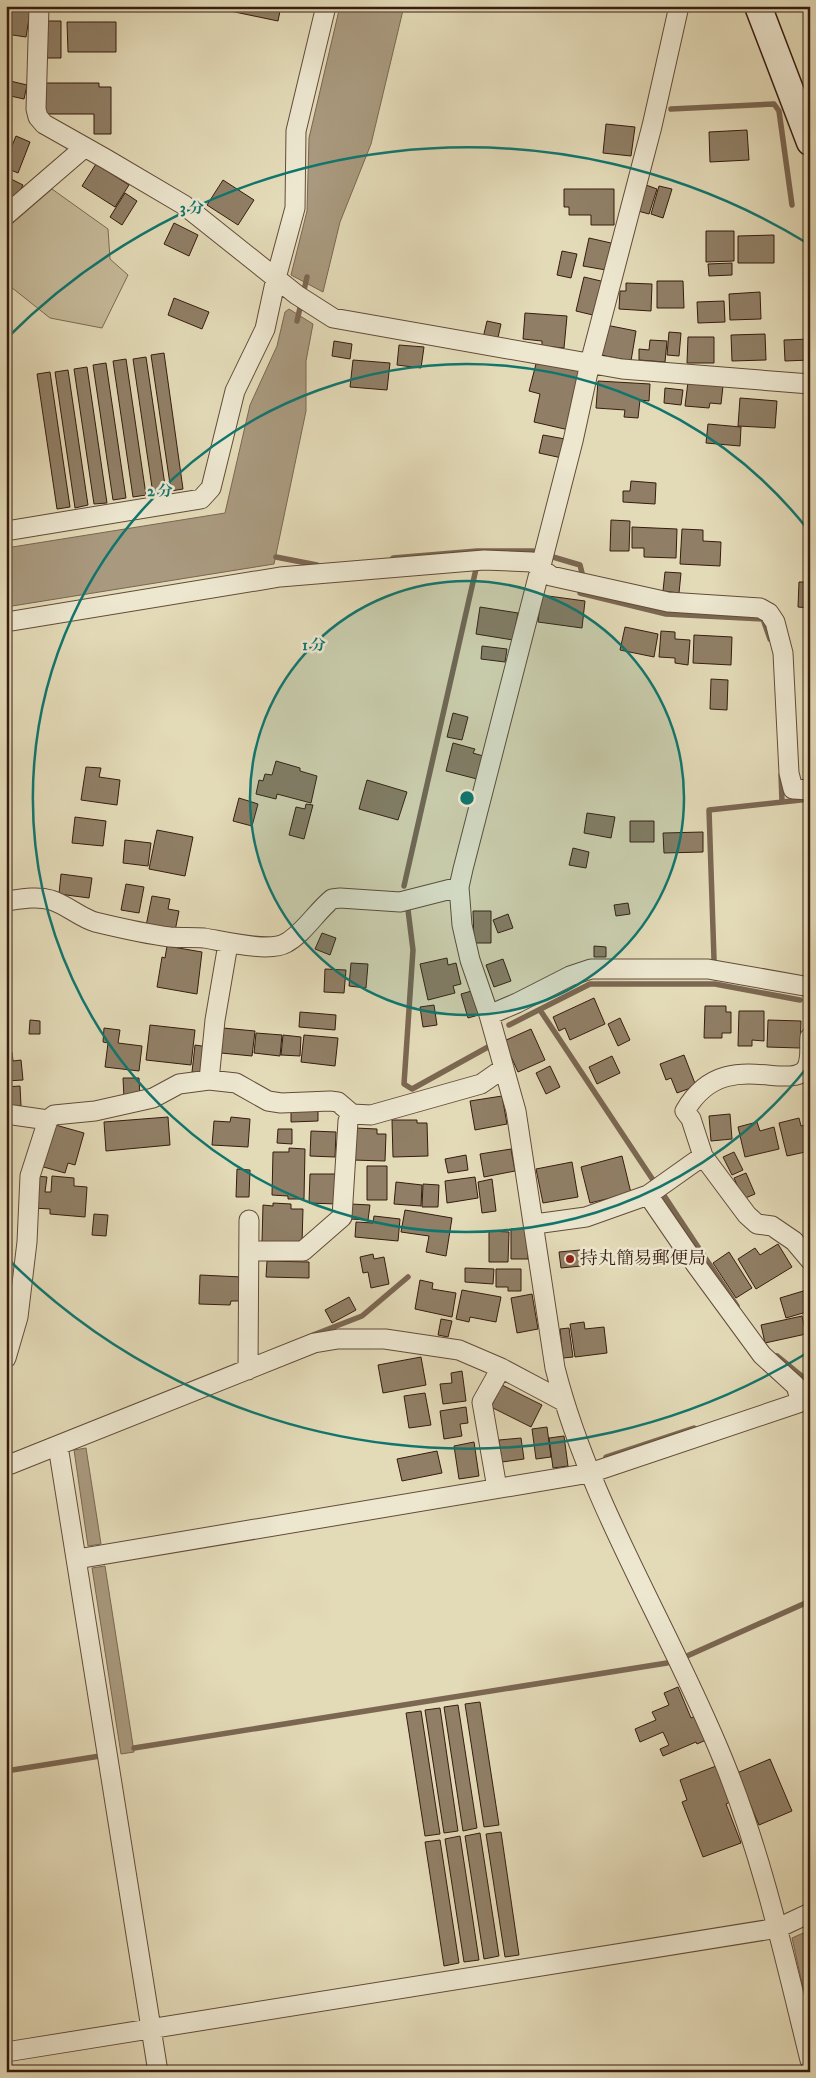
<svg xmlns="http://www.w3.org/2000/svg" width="816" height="2078" font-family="'IM FELL DW Pica','Noto Serif JP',serif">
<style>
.green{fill:#c6ba9a;stroke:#7e6b54}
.water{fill:#a9997e;stroke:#7b6752}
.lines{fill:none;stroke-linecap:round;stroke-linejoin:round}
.stream{stroke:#7b6752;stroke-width:5.5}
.building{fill:#907f66;stroke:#371c0f}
.street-casing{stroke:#624c39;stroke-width:21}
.secondary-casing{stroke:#371c0f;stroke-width:29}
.street{stroke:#ede7d0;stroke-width:19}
.secondary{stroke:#ede7d0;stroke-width:26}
.ring{fill:none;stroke:#0f766e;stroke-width:2.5}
.poi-dot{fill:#8f2418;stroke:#ede7d0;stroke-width:2}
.labels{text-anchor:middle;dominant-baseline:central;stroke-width:5;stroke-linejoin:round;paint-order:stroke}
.poi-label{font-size:18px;fill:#371c0f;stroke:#ede7d0;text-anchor:start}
.centre{fill:#0f766e;stroke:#ede7d0;stroke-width:2.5}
.ring-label{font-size:15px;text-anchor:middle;font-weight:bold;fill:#0f766e;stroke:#ede7d0;stroke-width:5;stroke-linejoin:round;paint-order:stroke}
</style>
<rect width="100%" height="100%" fill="#e3dab7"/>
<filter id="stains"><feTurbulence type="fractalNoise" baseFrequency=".004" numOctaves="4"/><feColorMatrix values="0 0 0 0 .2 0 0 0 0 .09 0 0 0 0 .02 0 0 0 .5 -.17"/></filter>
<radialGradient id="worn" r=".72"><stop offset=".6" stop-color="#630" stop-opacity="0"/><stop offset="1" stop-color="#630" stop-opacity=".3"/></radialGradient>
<path class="green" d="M52,189L108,229L110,259L128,275L102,328L50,318L6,283V229Z"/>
<path class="water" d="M340,6H404L371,144L340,222L323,292L291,275L307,211L309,138Z
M289,309L313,324L306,361V411L274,564L6,607V548L225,513L250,405L277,346L285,312Z
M86,1448L101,1544L88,1546L74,1450Z
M105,1566L134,1752L121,1754L92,1568Z
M810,1930V2019L792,1938Z"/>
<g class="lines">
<path class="stream" d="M671,109L774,104L779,111L792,205
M297,321L307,277
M276,557L317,565
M553,557L580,565L582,573
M393,558L477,551H533
M580,593L666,614L763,619L770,639
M781,775L782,802
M404,886L476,569
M408,910L413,950L404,1084L412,1089L488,1047
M714,959L709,810L810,799
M540,1010L653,1180
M509,1025L590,984H715L800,1000
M665,1197L737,1306
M313,1335L362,1316L408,1277
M777,1356L810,1383
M606,1457L694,1428
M687,1656L810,1601
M134,1748L667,1663
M6,1771L100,1756"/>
</g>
<path class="building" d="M6,6H31L26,37L6,34Z
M92,6H109V10L92,9Z
M230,6H281L278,21L230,11Z
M45,21H61V58H45Z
M67,22H116V52H68Z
M6,80L27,85L24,99L6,95Z
M44,83H99V87H111V134H94V114H44Z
M606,124L635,127L631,156L603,153Z
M747,130L749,160L710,162L709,132Z
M16,136L30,142L18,173L6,168V160Z
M96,164L129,185L115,207L82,186Z
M6,173L8,174L7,177L23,185L16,199L10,196L6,203Z
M223,180L254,200L238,225L207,205Z
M646,185L657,189L649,214L638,211Z
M659,186L672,189L663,218L651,214Z
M564,189H614V225H591V215H569V207H564Z
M125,193L137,201L122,225L110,217Z
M174,223L198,235L189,256L164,244Z
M706,231H734V261L706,262Z
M774,235V263H738V236Z
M589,238L611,243L606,270L583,266Z
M562,251L577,254L571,278L557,275Z
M732,263V275L709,276L708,264Z
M584,277L605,282L597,316L576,311Z
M657,281H683L684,308H657Z
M626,283L652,284L651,311L619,309L620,291H626Z
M760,292L761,319L730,320L729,294Z
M174,298L209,312L202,329L168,315Z
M724,301L725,322L698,323L697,302Z
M525,313L567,316L564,348L542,346V341L523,339Z
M487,321L501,324L497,342L483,338Z
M606,325L636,331L631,361L601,355Z
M669,332L681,333L679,356L667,355Z
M765,334L766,360L732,361L731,335Z
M688,337H714V363H687Z
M810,339V360L785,361L784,340Z
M650,340L667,341L665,362L639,360V349L649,350Z
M334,341L352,344L350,359L332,356Z
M399,345L424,347L421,368L397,365Z
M164,353L183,489L171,491L151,355Z
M146,357L166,492L153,494L133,359Z
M126,359L146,495L133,497L113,361Z
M353,360L390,363L387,390L350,387Z
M537,360L583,371L569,430L534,422L540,394L529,391Z
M106,363L126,498L113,500L93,365Z
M87,367L107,503L94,504L74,369Z
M68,370L88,505L75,508L55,372Z
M50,372L70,507L57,509L37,374Z
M598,381L650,384L649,401L640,400L638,418L624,417L625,410L596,408Z
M688,382L723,386L721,404L710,403L709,408L685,406Z
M665,388L683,390L681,405L664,403Z
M740,398L777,401L775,428L738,426Z
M708,424L741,427L740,446L706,443Z
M543,435L565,439L562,458L539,453Z
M631,481L656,483L655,504L623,502V491H630Z
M611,520L630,521L629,551H610Z
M632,527L677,529L676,558L644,557V548H632Z
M682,529L703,530V541L721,542L720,566L680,564Z
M665,572L681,573L679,593L663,591Z
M799,582H810V608L798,607Z
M541,595L585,601L582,628L538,622Z
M480,607L518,613L513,640L476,634Z
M625,627L658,634L654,657L620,650Z
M661,631L675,632V639L690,640L688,665L675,663V658L659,657Z
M694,635L732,637L731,665L693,663Z
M482,646L507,649L505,662L481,659Z
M711,679L728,680L727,710L710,709Z
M453,713L468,717L462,740L447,737Z
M453,743L475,749L473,753L483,756L477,779L446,771Z
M276,761L300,768V771L317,776L311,803L277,794L276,799L256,794L259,780L263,781L265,774L272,775Z
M86,767L101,768L99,777L120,780L117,805L81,800Z
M367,780L407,792L398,820L359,809Z
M239,798L258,804L252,826L233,821Z
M306,804L313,805L304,839L289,835L296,807L305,809Z
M587,813L615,817L611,838L584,833Z
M75,817L106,821L103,846L72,843Z
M630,821H654V842H630Z
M157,830L193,837L185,876L149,869Z
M703,832V852L664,853L663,833Z
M125,840L151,843L148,866L123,863Z
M573,848L589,852L586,868L569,865Z
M61,874L92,878L89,898L59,894Z
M126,884L144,887L139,913L121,910Z
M152,896L170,899L168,909L179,911L175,931L146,926Z
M628,903L630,914L616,916L614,905Z
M473,911H491V943H474Z
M508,914L513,928L498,933L493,920Z
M322,933L336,938L330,955L315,949Z
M167,946L202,952L197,994L157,987L162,957L165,958Z
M594,946L606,947V957H594Z
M447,958L448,965L456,963L461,984L453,986L455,993L428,1000L420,964Z
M503,959L511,981L494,987L486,965Z
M351,963L368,964L366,988L349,986Z
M325,969L346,970L344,993L324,992Z
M475,990L482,1014L468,1018L461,994Z
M594,998L605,1024L570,1040L565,1028L559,1031L553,1017Z
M434,1005L437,1025L423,1027L420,1007Z
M705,1006H726V1012H731V1033H722V1038H704Z
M739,1011H764V1041L752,1040V1046H738Z
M300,1012L336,1015L335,1030L299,1027Z
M620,1018L630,1040L618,1046L608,1024Z
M30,1020L40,1021V1034H29Z
M768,1020L801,1021L800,1048L767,1047Z
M150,1025L195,1030L191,1065L146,1060Z
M104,1028L120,1030L118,1043L142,1046L139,1071L105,1067L108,1043L103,1042Z
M223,1028L255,1031L252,1056L221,1053Z
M531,1029L545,1060L518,1072L504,1041Z
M256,1033L282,1035L280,1056L254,1053Z
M283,1035L301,1037L300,1056L281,1055Z
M304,1035L338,1038L335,1066L301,1062Z
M195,1045L208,1047L205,1074L192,1072Z
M6,1052H12L13,1061L21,1060L23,1080L6,1081Z
M684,1055L696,1086L677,1093L671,1078L666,1080L660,1064Z
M612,1056L620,1073L597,1084L589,1067Z
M550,1066L560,1087L546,1094L536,1073Z
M123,1078H139L140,1098H124Z
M20,1086L21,1106L6,1107V1087Z
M502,1096L507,1124L475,1130L470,1101Z
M291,1109H318V1121L291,1122Z
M730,1114L732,1139L711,1141L709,1116Z
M168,1117L170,1145L106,1151L104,1122Z
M231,1117L250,1119L248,1147L212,1145L214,1121L230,1122Z
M799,1118L801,1126L810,1124V1151L787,1156L779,1123Z
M392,1120H417V1123H427L428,1156L393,1157Z
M757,1122L760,1131L774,1127L779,1149L745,1157L738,1127Z
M52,1124L84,1133L75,1165L68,1163L65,1173L40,1166Z
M355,1128L377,1129V1134H386L385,1161L353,1160Z
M278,1129H292V1144L277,1143Z
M311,1131L336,1132L335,1157L310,1156Z
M289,1148L305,1149L304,1199H288V1196L272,1195L273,1152H289Z
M511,1149L515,1171L484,1177L480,1154Z
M734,1152L743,1170L732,1175L723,1157Z
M466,1155L468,1170L448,1173L445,1159Z
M622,1156L631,1193L590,1203L581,1167Z
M572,1162L578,1197L543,1203L536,1169Z
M367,1166H387V1200H367Z
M237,1169L250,1170L249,1197H236Z
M746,1173L755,1194L743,1199L734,1178Z
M310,1174H336V1204L309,1203Z
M36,1176L47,1177L45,1192H51L52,1176L74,1178V1186L87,1187L85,1217L50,1214V1209L33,1208Z
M475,1177L478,1198L447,1203L445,1181Z
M492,1179L496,1211L482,1213L478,1182Z
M396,1182L422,1185L421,1206L394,1204Z
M423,1184L439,1185L438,1207H422Z
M273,1203L291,1204V1209H303L302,1243L262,1242L263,1205L273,1206Z
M351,1204L370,1205L368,1220L350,1219Z
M405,1210L452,1218L446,1256L426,1252L429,1236L401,1232Z
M94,1214L108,1215L106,1236L92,1235Z
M374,1216L400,1219L398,1241L355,1237L356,1222L373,1223Z
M528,1228V1259H511V1229Z
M489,1231L509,1232L508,1262H489Z
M778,1244L792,1267L756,1289L738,1259L755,1248L760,1255Z
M580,1250L581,1266L561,1268L559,1252Z
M729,1252L752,1288L736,1298L713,1263Z
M373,1254L374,1259L384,1257L389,1284L371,1288L368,1272L363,1273L360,1257Z
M267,1261L309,1262V1278L266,1277Z
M465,1268L494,1269L493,1284L465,1282Z
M496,1269H521V1291H508V1287H496Z
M200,1275L242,1277L241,1301H231L230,1305L199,1304Z
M420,1280L433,1283L432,1289L456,1293L452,1317L415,1309Z
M810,1289V1311L786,1318L780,1298Z
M462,1290L501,1297L496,1322L470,1317L469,1322L456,1319Z
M532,1294L538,1329L517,1333L511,1298Z
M349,1297L356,1310L332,1323L325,1310Z
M802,1316L806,1334L765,1343L761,1325Z
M441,1319L452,1321L448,1337L438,1335Z
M584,1322L585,1329L604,1327L607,1353L575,1357L570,1324Z
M569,1328L573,1357L563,1358L560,1329Z
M421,1357L426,1385L383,1393L378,1365Z
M462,1371L466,1401L443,1404L440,1384L452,1383L451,1373Z
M502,1385L542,1405L531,1427L491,1407Z
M425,1393L431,1425L409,1428L404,1396Z
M466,1407L468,1423L460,1424L462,1436L444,1439L440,1411Z
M547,1427L551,1457L536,1459L532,1429Z
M564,1436L568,1466L553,1468L549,1438Z
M521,1438L524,1459L502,1462L499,1440Z
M474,1442L479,1476L459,1479L454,1446Z
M437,1451L442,1473L402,1481L397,1459Z
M678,1687L691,1718L695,1716L706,1740L697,1744L696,1742L663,1756L660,1749L669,1745L663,1732L640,1742L635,1729L656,1720L652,1712L669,1705L664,1693Z
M480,1702L499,1825L484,1827L465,1704Z
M458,1705L477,1828L463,1831L444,1707Z
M440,1708L458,1831L444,1833L425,1710Z
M421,1711L440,1834L425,1836L406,1713Z
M770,1759L792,1811L759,1825L737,1773Z
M716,1766L730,1802L726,1804L741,1843L703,1857L682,1802L687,1800L680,1780Z
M501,1832L519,1955L505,1957L486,1834Z
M480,1833L499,1956L484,1959L465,1836Z
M460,1836L479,1960L464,1962L445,1839Z
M440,1840L459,1963L444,1966L425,1842Z"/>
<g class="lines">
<defs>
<path id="street" d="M39,6L36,109L38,117L44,124L106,159L184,205L297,295L333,318L622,369L810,384
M679,6L652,126L590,363L573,441L463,869L459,887L462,925L470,960L489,1015L516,1111L555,1368C590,1506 671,1630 724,1762C763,1858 785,1959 810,2060
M6,215L85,147
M6,531L201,499L211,488L235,391L265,329L276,278L295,208L296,131L326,6
M6,622L280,577L484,560L532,562L551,576L668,602L760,608L769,613L775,622L783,653L789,773L793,789L810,790
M6,901C21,899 37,896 51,900C67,905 79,917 95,922C120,928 145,934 170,937C181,938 193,937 204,938C223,941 269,953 286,943C304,933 316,912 332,899L340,898L400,902L459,887
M489,1015L517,1003L570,976L591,969H708L810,987
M810,1037C809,1047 812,1062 805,1070C786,1091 722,1046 685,1111L691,1119L703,1156L747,1215L757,1224L772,1226L794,1241L810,1260
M209,1080L215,1020L228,944
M6,1114L48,1120
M648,1195L696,1265L762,1355L796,1386L801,1402
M535,1224L586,1217L648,1195L703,1156
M249,1251H303L342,1217L348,1121L352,1114
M6,1358L18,1317L27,1242L30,1176L48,1120L54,1115L95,1111L153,1098L179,1084L209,1080L236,1083L268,1101L281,1103L330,1101L338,1102L352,1114L371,1115L481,1084L504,1068
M248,1370L249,1220
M58,1446L158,2072
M6,1466L314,1343L338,1339H385L459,1350L501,1368L563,1401
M497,1488L482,1402L501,1368
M77,1559L590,1473L810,1399
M6,2052L778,1928L810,1913"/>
<path id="secondary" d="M758,6L810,142"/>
</defs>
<use href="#street" class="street-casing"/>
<use href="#secondary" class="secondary-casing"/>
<use href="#street" class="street"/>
<use href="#secondary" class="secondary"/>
</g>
<circle cx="467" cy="798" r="217" fill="#0f766e" fill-opacity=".12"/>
<g class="ring">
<circle cx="467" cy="798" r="217"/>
<path d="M809 1065A434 434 0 1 1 809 531"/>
<path d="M807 1353A651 651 0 0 1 7 1258M7 338A651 651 0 0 1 807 243"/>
</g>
<circle class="poi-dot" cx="570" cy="1259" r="5"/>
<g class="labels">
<g class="poi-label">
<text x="580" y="1259">持丸簡易郵便局</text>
</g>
</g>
<circle cx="467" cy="798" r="8" class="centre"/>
<g class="ring-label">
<text x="192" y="213">3 分</text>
<text x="160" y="496">2 分</text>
<text x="314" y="650">1 分</text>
</g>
<rect width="816" height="2078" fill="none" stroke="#e3dab7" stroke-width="25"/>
<rect x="8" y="8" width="801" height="2063" fill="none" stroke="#371c0f" stroke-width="2.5"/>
<rect x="12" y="12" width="791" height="2053" fill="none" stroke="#371c0f"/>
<rect width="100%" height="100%" filter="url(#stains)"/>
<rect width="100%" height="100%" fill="url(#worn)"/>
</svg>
